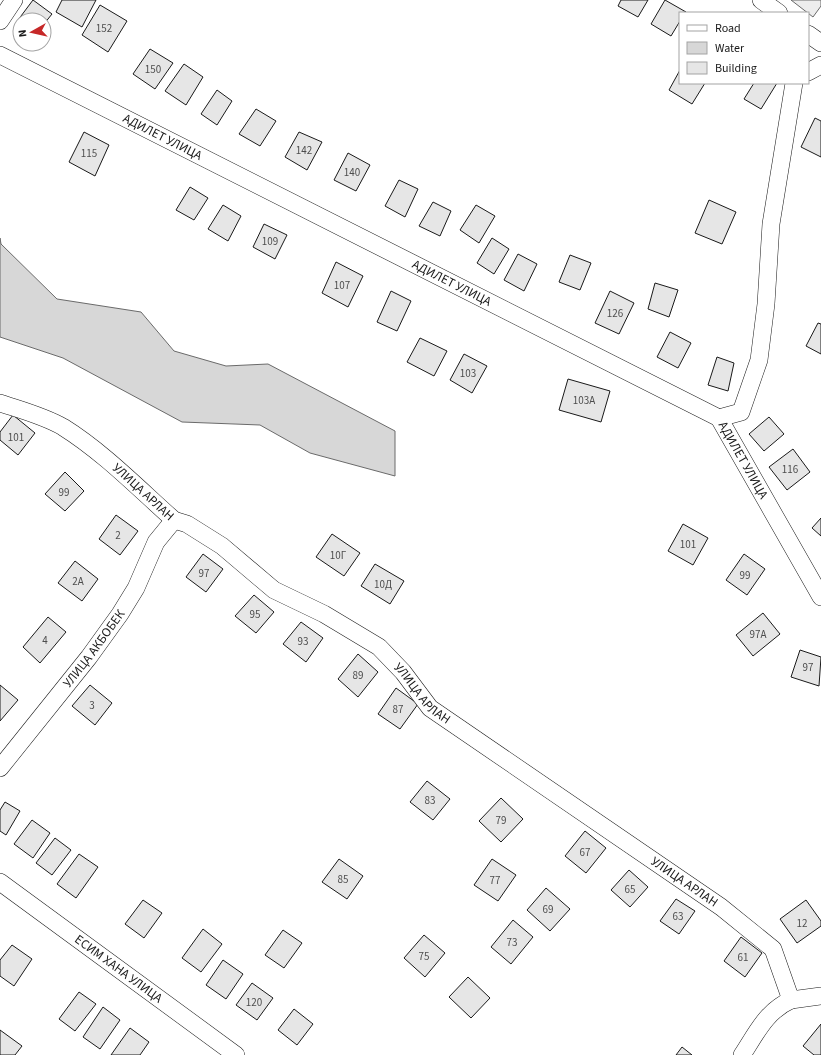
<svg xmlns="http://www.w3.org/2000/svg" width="821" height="1055" font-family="'Source Sans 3',sans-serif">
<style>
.built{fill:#ededed;stroke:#6a6a6a}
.water{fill:#d7d7d7;stroke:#6a6a6a}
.building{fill:#e6e6e6;stroke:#1a1a1a}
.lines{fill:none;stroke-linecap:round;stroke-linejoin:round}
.street-casing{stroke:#1a1a1a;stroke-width:18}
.street{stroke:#fff;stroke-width:17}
.labels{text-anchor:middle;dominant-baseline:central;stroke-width:3;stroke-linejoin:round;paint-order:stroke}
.number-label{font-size:11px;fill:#4d4d4d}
.street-label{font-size:13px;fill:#1a1a1a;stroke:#fff}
</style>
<rect width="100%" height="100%" fill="#fff"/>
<path class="built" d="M791,0H821V6L813,17Z"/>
<path class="water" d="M0,238L1,244L57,299L141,312L174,351L226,366L268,364L395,431V476L310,453L260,425L182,422L63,358L0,337Z"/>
<path class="building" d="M33,0L52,14L44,24V20H20V22L18,20Z
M62,0H96L82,27L56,12Z
M621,0H648L638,17L618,6Z
M665,0L686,12L680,13V21L671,36L651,24Z
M100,5L127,21L108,52L82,35Z
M150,49L173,63L155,89L133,74Z
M184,64L203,77L186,105L165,91Z
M680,70V83H705L692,104L669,90Z
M754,83H777L761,109L744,99Z
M217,90L232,101L217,125L201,114Z
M256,109L276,121L260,146L239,134Z
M815,118L821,121V157L801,147Z
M84,132L109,145L95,176L69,162Z
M299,132L322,142L307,170L285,157Z
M348,153L370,165L356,191L334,180Z
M399,180L418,189L405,217L385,206Z
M190,187L208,198L194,220L176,210Z
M709,200L736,212L722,244L695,233Z
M433,202L451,211L440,236L419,226Z
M223,205L241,216L228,241L208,229Z
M476,205L495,216L479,243L460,230Z
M264,224L287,235L275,259L253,247Z
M492,238L509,249L494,274L477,263Z
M518,254L537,264L524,291L504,280Z
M570,255L591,263L580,290L559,282Z
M336,262L363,276L348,307L322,293Z
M655,283L678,290L669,317L648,309Z
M391,291L411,301L397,331L377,322Z
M610,291L634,303L619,334L595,323Z
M818,323L821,324V354L806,346Z
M670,332L691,343L678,368L657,357Z
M420,338L447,351L434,376L407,362Z
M464,354L487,366L472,393L450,380Z
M717,357L734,363L728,391L708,385Z
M568,379L610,391L601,422L559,410Z
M13,415L35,433L18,455L0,440V432Z
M769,417L784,434L764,451L749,434Z
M793,449L810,472L787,490L769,467Z
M65,472L84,491L65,511L45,494Z
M116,515L138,531L120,555L99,539Z
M821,518V536L812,528Z
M683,524L708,538L693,565L668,551Z
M332,534L360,553L344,576L316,557Z
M203,554L223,569L206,592L186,577Z
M744,554L765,569L747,595L726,580Z
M75,561L98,579L82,601L58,583Z
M375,564L404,581L390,604L361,586Z
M254,595L274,612L256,633L235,616Z
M763,613L780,634L753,656L736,635Z
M48,617L66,632L40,663L23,647Z
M301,622L323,638L306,662L283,644Z
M800,650L821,657L819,686L791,677Z
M358,654L378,672L358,697L338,679Z
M0,685L18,700L0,721Z
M90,685L112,703L95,725L72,706Z
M396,688L418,704L400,729L378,714Z
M427,781L450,799L433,820L410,802Z
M501,798L523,819L501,842L479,821Z
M5,802L20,811L6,835L0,831V810Z
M32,820L50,833L33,858L14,844Z
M585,831L606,848L586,873L565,856Z
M55,838L71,850L52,875L36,863Z
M79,854L98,867L76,898L57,884Z
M339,859L363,876L347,899L322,882Z
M492,859L516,875L498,901L474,885Z
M629,870L648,887L630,907L611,890Z
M546,888L570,909L550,931L527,910Z
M676,899L695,911L679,934L660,921Z
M143,900L162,913L144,938L125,924Z
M806,900L821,921V926L797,943L780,919Z
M513,920L533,937L511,964L491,947Z
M203,929L222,944L201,972L182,958Z
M283,930L302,943L284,968L265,955Z
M424,935L445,953L425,977L404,958Z
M741,937L762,953L745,977L724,961Z
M12,945L32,959L14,986L0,976V960Z
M223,960L243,974L226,999L206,985Z
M468,977L490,998L471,1018L449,997Z
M252,983L273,998L257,1020L236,1005Z
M79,992L96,1004L75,1031L59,1019Z
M103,1007L120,1020L100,1049L83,1037Z
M294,1009L313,1024L297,1045L278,1030Z
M821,1024V1055H814L803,1046Z
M130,1028L149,1042L140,1055H111Z
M0,1030L22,1046L15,1055H0Z
M682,1047L692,1055H676Z"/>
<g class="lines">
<defs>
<g id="street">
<path d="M761,0L779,13"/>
<path d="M0,21L14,0"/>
<path d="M808,34L821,43"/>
<path id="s1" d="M0,55L719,418L821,597"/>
<path d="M808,72L821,65"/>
<path id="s2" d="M0,403C21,410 44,416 63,427C103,452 138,488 174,520L187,524L222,546L274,590L324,614L379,647L403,672L430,708L721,907L773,949L791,1000L821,996"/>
<path d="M719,418L741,412L759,360L766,304L771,224L794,83"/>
<path id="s3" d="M0,768L89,657L120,614L136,588L156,542L174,520"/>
<path id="s4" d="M0,882L236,1055"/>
<path d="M742,1055C756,1034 766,1011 791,1000"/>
</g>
</defs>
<use href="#street" class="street-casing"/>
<use href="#street" class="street"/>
</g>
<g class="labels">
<g class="number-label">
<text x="104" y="28">152</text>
<text x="153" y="69">150</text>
<text x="304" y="150">142</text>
<text x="89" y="153">115</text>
<text x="352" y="172">140</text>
<text x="270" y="241">109</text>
<text x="342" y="285">107</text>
<text x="615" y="313">126</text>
<text x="468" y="373">103</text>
<text x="584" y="400">103А</text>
<text x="16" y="437">101</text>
<text x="790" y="469">116</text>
<text x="64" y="492">99</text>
<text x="118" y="535">2</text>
<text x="688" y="544">101</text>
<text x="338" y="555">10Г</text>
<text x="204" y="573">97</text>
<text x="745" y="575">99</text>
<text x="78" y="581">2А</text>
<text x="383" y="584">10Д</text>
<text x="255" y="614">95</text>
<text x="758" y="634">97А</text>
<text x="45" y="640">4</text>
<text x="303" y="641">93</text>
<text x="808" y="667">97</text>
<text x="358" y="675">89</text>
<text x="92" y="705">3</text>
<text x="398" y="709">87</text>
<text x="430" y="800">83</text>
<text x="501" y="820">79</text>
<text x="585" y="852">67</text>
<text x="343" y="879">85</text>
<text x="495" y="880">77</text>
<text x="630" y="889">65</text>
<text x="548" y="909">69</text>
<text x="678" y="916">63</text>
<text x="802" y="923">12</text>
<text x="512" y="942">73</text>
<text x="424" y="956">75</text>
<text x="743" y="957">61</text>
<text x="254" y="1002">120</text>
</g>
<g class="street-label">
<text stroke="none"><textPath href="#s1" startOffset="182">АДИЛЕТ УЛИЦА</textPath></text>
<text stroke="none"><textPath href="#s1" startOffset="506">АДИЛЕТ УЛИЦА</textPath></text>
<text stroke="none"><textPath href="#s1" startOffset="854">АДИЛЕТ УЛИЦА</textPath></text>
<text stroke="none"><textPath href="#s2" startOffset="171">УЛИЦА АРЛАН</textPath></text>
<text stroke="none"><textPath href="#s3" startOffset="152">УЛИЦА АКБОБЕК</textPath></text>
<text stroke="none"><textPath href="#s2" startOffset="519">УЛИЦА АРЛАН</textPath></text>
<text stroke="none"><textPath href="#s2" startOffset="843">УЛИЦА АРЛАН</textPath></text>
<text stroke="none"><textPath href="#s4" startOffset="147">ЕСИМ ХАНА УЛИЦА</textPath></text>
</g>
</g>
<rect x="679" y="12" width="130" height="72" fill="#ffffff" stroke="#a3a3a3"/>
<rect x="687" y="25" width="20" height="6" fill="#ffffff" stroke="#a3a3a3"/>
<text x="715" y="32" font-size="12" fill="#1a1a1a">Road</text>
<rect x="687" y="42" width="20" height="12" fill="#d7d7d7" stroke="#a3a3a3"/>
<text x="715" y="52" font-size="12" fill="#1a1a1a">Water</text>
<rect x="687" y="62" width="20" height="12" fill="#e6e6e6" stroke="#a3a3a3"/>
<text x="715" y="72" font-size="12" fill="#1a1a1a">Building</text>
<g transform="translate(32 32) rotate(262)"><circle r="19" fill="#ffffff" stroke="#a3a3a3"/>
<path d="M0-3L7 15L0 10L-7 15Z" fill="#c62828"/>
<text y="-6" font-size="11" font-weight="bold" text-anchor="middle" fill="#1a1a1a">N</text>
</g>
</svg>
